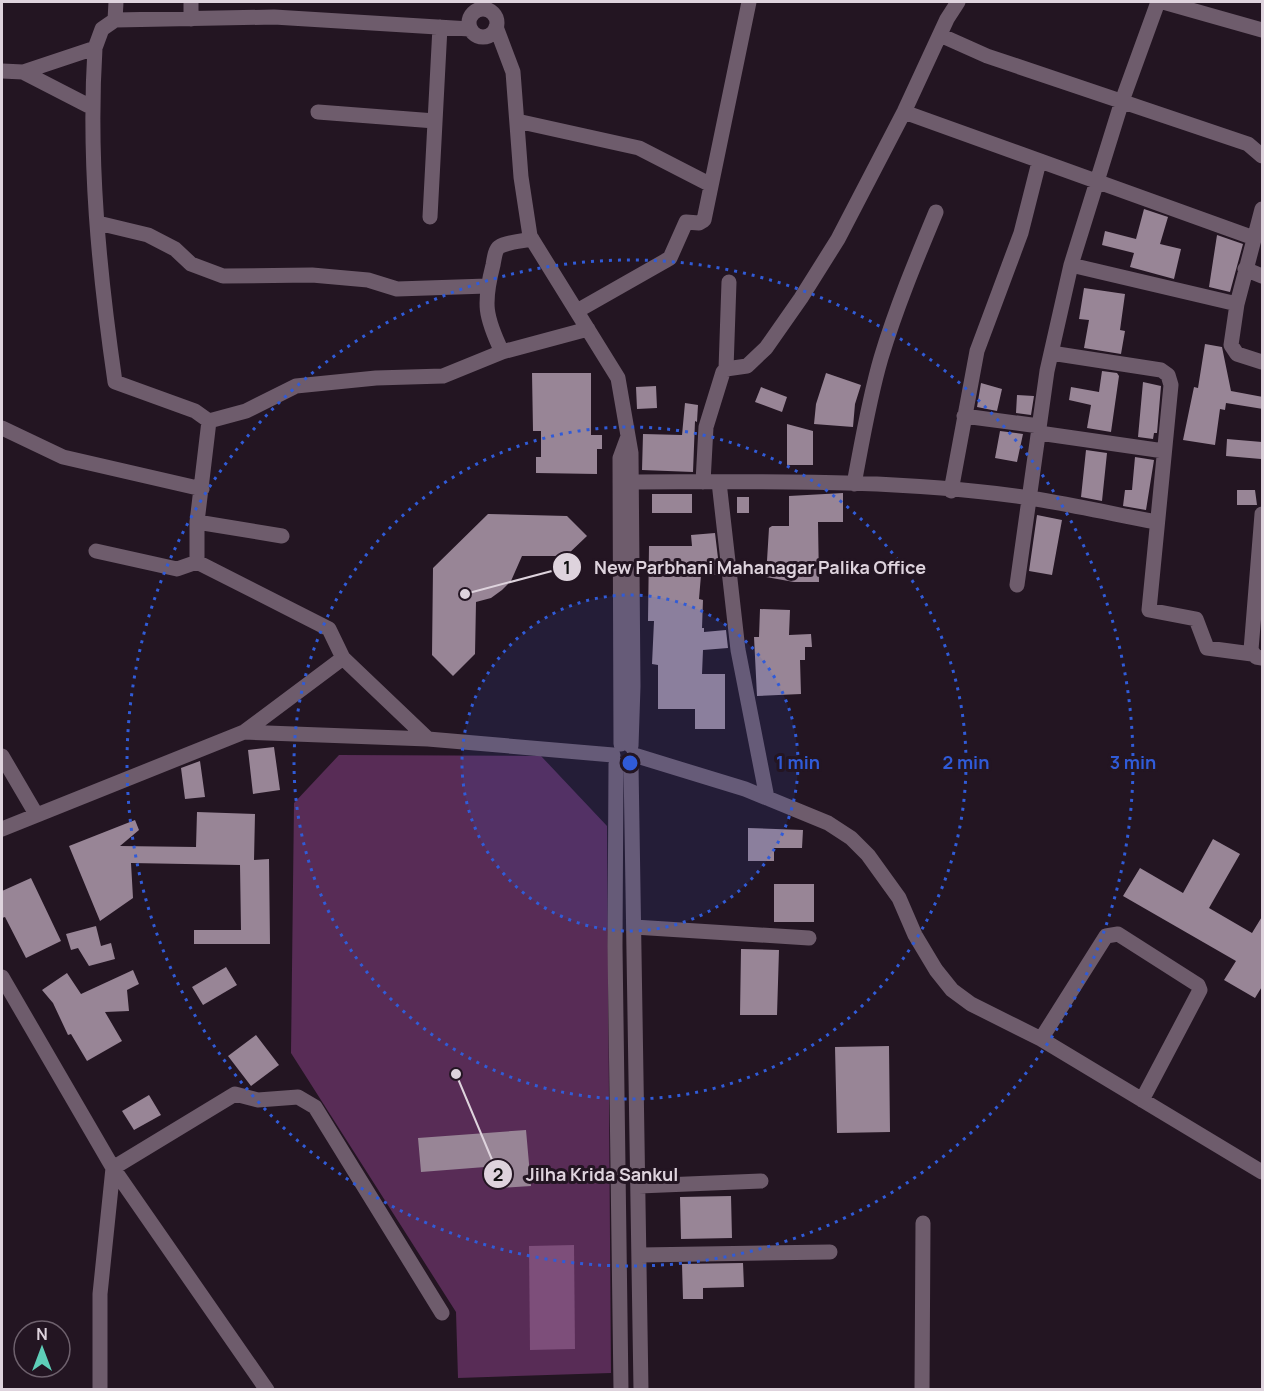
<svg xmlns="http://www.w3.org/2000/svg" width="1264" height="1391" font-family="Manrope,sans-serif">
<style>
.green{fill:#582c56}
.water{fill:#7d4e7a}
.building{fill:#988596}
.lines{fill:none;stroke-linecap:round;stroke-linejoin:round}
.minor{stroke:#6e5c6c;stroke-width:15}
.ring{fill:none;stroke:#305bd8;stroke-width:3;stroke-dasharray:3 6}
.centre{fill:#305bd8;stroke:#231522;stroke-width:3}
.ring-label{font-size:18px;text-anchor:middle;font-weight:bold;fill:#305bd8;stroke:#231522;stroke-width:6;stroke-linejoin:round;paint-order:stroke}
.leader{fill:none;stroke:#ded3dd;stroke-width:2}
.callout-dot{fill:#ded3dd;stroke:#231522;stroke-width:2}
.mark-label{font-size:18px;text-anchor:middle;font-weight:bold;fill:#111}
.callout-label{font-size:18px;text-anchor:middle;font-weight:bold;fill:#ded3dd;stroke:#231522;stroke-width:6;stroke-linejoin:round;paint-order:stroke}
</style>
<rect width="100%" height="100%" fill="#231522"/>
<path class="green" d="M339,755L541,756L607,826L611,1373L458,1378L456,1312L291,1053L294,803Z"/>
<path class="water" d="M574,1245L575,1349L530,1350L529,1246Z"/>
<path class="building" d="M1144,209L1168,217L1160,244L1181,249L1174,279L1130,267L1134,253L1102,245L1105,231L1136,239Z
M1217,235L1243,244L1230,292L1209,287Z
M1084,288L1125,294L1120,330L1125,331L1121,354L1084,348L1089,320L1079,319Z
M1205,344L1222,347L1231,391L1263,397V409L1226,403L1225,410L1220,409L1215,445L1183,440L1194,387L1198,388Z
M1102,371L1117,373L1119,376L1111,432L1087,428L1091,405L1069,400L1071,387L1099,392Z
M532,373H591V435H602V449H597V474L536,473V457H541V431H533Z
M826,373L861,385L855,404L853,427L814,424L816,404Z
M1143,382L1161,386L1157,433H1154L1153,439L1138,437Z
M981,383L1002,389L997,411L977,407Z
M656,386L657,408L637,409L636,387Z
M761,387L787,397L782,412L755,402Z
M1017,395L1034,396L1031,415L1016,413Z
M685,403L698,405L697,422L695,421L693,472L642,470L643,434L682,435Z
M787,424L813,431V465H787Z
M1000,431L1023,434L1017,462L995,458Z
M1227,439L1262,442L1261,459L1226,456Z
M1086,450L1107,453L1102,501L1081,497Z
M1135,457L1154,460L1146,510L1123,506L1125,490H1132Z
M1237,490H1255L1257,505H1237Z
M843,493V522H818L819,582H794L766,577L769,528L772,526H789V496Z
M652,494H692V513H652Z
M737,497H749V513H737Z
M488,514L567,516L587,536L566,556H522L511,581L502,590L491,598L476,602L475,654L453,676L432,655L433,568Z
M1037,515L1062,520L1052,575L1029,571Z
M715,533L720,575H701L699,599L703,600L702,628H704V632L726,630L728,648L703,650L702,674H725V729H695V709H658V665L652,664L654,621H648L649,546H692L691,535Z
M760,609L790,610L789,635L811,634L812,647H805V660H800L801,694L757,696L754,637H759Z
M274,747L280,790L253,794L248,750Z
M200,761L205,797L185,799L181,768Z
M197,812L255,814L254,860L269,859L270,944H194V930H241L240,865L131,863L133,898L100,921L69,846L135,820L139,830L120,846L196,847Z
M748,828L803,830L802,848H774V861H748Z
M1213,839L1240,854L1209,908L1252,933L1263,915V985L1255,998L1224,980L1236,961L1123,896L1140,868L1183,893Z
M31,878L61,941L26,958L5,917L2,918V891Z
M774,884H814V922H774Z
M96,926L101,946L111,943L115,959L89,966L78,948L71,950L66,934Z
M741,949L779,950L777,1015H740Z
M226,967L237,985L203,1005L192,987Z
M133,970L139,984L127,990L129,1011L105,1012L122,1041L87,1061L71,1034L68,1035L53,1003L42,990L67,973L81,994Z
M256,1035L279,1065L251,1086L228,1056Z
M889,1046L890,1132L837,1133L835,1047Z
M149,1095L161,1115L134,1130L122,1111Z
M526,1130L531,1186L500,1188L498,1166L421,1172L418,1138Z
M731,1196L732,1238L681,1239L680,1197Z
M743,1263L744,1287L703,1288V1299H683L682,1264Z"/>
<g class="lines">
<path class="minor" d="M1163,2L1262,30
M469 23a14 14 0 1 1 28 0a14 14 0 1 1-28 0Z
M191,19V2
M115,20L116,2
M496,27L513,72L521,177L530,236L618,378L631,453L633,686L631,746
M940,35L987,56L1248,144L1262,156
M95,48C88,160 99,272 115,382L195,411L209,421L197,522V562L329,629L343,658L428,739
M2,71L23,72L95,48L102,29L115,20L274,17L470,29
M23,72L91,107
M318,112L435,121
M904,112L1254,238
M517,121L639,148L711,185
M1262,209L1237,304L1231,345L1237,354L1262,362
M430,217L440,27
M98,223L148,235L175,249L191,264L223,276L312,275L368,280L397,289L487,286
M1071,265L1237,304
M1245,269L1262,276
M577,311L665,261L670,258L686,222L699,223L704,220L749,2
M502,352C485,316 483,304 493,265C494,260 495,250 499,247C506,242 523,241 532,239
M1051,353L1161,370L1168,375L1171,385L1149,610L1196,619L1207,648L1252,654
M726,369L729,282
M964,416L1039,426
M209,421L246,411L296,386L376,378L443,376L502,352L588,329
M2,428L63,457L202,489
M1039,433L1164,451
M620,482C756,482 895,478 1030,498C1073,505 1114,514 1156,522
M703,482L706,427L723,372L726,369L747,366L766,348L801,298L838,239L904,112L947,19L958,2
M719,482L738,650L767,798
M854,484C862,442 869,399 881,358C896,308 916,260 936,212
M951,491L977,351L1021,233L1039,162
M1262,514L1251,650L1256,657L1262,658
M197,522L282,536
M96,551L177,569L197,562
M1017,585L1047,371L1071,265L1122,101L1158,2
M244,732L343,658
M621,744L620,458L627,439
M634,755L745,789L828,823L851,838L868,855L899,898L915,935L936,970L952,990L971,1004L1041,1039L1262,1172
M2,756L36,814
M616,764L615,946L621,1390
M631,765L641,1390
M2,829L244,732L428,739L613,755
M634,927L809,938
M2,977L113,1168L267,1390
M1041,1039L1106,936L1118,934L1198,985L1200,990L1142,1100
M639,1186L761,1181
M640,1255L830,1252
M100,1390V1294L113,1168L235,1094L258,1100L298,1097L315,1107L442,1313
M922,1390L923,1223"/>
</g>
<circle cx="630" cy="763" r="168" fill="#305bd8" fill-opacity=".12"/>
<g class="ring">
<circle cx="630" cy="763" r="168"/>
<circle cx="630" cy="763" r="336"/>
<circle cx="630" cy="763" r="503"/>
</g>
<circle cx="630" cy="763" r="9" class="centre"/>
<g class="ring-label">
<text x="798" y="769">1 min</text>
<text x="966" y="769">2 min</text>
<text x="1133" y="769">3 min</text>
</g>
<path class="leader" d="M465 594L567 567M456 1074L498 1174"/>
<g class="callout-dot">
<circle cx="465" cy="594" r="6"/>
<circle cx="456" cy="1074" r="6"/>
<circle cx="567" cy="567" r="15"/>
<circle cx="498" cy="1174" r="15"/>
</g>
<g class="mark-label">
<text x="567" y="574">1</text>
<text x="498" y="1181">2</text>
</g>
<g class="callout-label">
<text x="760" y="574">New Parbhani Mahanagar Palika Office</text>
<text x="602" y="1181">Jilha Krida Sankul</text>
</g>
<rect width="1264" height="1391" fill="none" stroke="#ded3dd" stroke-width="6"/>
<g transform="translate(42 1349)"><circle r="28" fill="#231522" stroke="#6e616d" stroke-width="1.5"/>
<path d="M0-4.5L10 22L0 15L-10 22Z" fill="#5eceb8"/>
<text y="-9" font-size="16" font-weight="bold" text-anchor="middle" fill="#ded3dd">N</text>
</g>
</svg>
